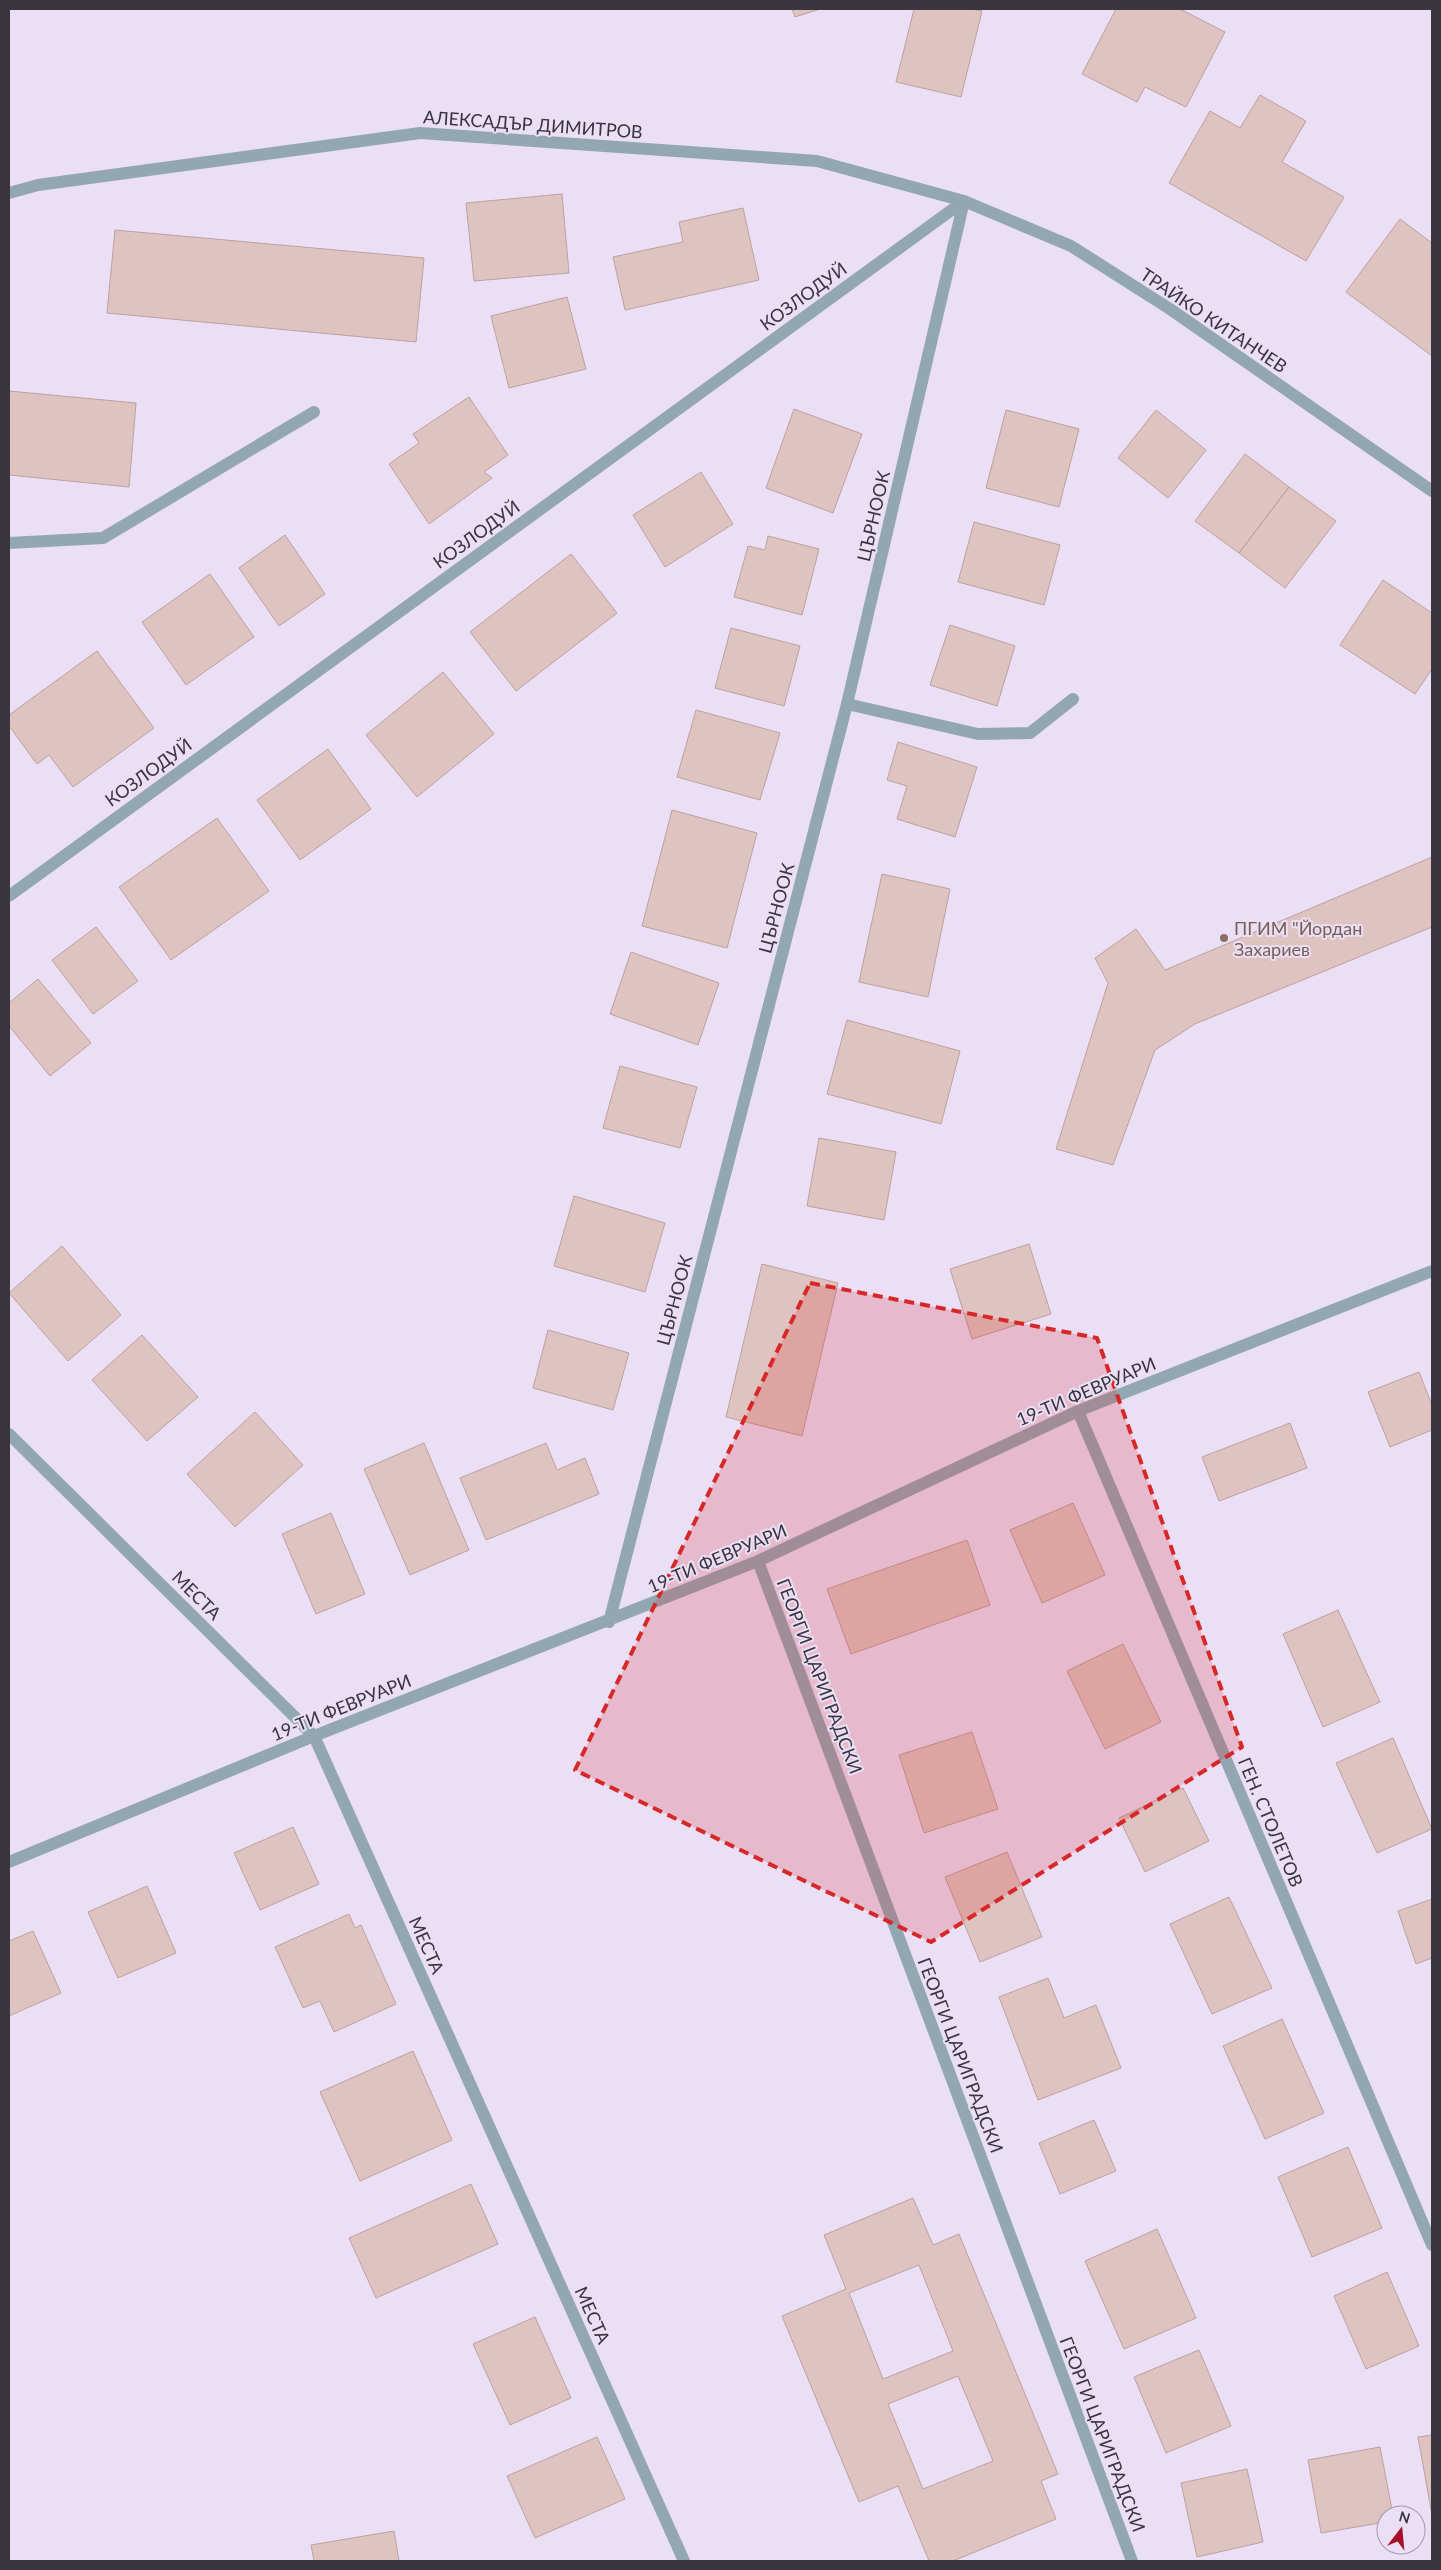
<svg xmlns="http://www.w3.org/2000/svg" width="1441" height="2570" font-family="Lato,sans-serif">
<style>
.building{fill:#dfc3c1;stroke:#bca19f;fill-rule:evenodd}
.lines{fill:none;stroke-linecap:round;stroke-linejoin:round}
.service{stroke:#93a7b3;stroke-width:12}
.minor{stroke:#93a7b3;stroke-width:12}
.marked{fill:#d62828;fill-opacity:0.2;stroke:#d62828;stroke-width:4;stroke-dasharray:10 6;stroke-linejoin:round}
.education-dot{fill:#8d6e63;stroke:#eadff5;stroke-width:2}
.labels{text-anchor:middle;dominant-baseline:central;stroke-width:4;stroke-linejoin:round;paint-order:stroke}
.street-label{font-size:18px;fill:#39353e;stroke:#eadff5}
.education-label{font-size:18px;fill:#785e54;stroke:#eadff5;text-anchor:start}
</style>
<rect width="100%" height="100%" fill="#eadff5"/>
<path class="building" d="M792,9H820L795,17Z
M914,9H972L982,11L961,97L896,82Z
M1116,9H1180L1225,32L1186,107L1145,87L1137,102L1082,74Z
M1260,95L1306,121L1282,162L1344,197L1306,261L1169,183L1210,111L1240,128Z
M562,194L569,273L474,281L466,203Z
M743,208L759,280L625,310L613,257L683,242L679,222Z
M1400,219L1432,243V356L1346,292Z
M115,230L424,258L416,342L107,313Z
M567,297L586,369L509,388L491,316Z
M9,391L136,403L129,487L9,475Z
M469,397L508,455L484,472L492,478L429,524L389,464L419,443L413,434Z
M794,409L862,434L833,513L766,488Z
M1006,410L1079,429L1059,507L986,488Z
M1156,410L1206,450L1168,498L1118,458Z
M1245,454L1289,487L1239,553L1195,521Z
M701,472L733,524L665,567L633,515Z
M1289,487L1336,521L1285,588L1239,553Z
M974,522L1060,545L1044,605L958,582Z
M285,535L325,594L279,626L239,568Z
M768,536L819,549L802,615L734,597L748,546L765,550Z
M571,554L617,613L516,691L470,632Z
M210,574L254,637L186,685L142,622Z
M1383,580L1432,613V669L1415,694L1340,645Z
M950,625L1015,646L997,706L930,685Z
M731,628L800,646L784,706L715,688Z
M97,651L154,728L73,787L49,755L37,764L9,726V715Z
M443,672L494,734L417,797L366,735Z
M696,710L780,733L760,800L677,777Z
M898,742L977,767L955,837L897,819L907,786L887,780Z
M328,749L371,809L300,860L257,800Z
M672,810L757,833L727,948L642,926Z
M217,818L269,891L171,960L119,887Z
M1432,857V927L1195,1024L1155,1050L1113,1165L1056,1149L1108,983L1095,958L1136,929L1165,970Z
M882,874L950,889L928,997L859,982Z
M96,927L138,981L93,1014L52,960Z
M631,952L719,983L698,1045L610,1014Z
M38,979L91,1043L50,1076L9,1026V1003Z
M847,1020L960,1051L941,1124L827,1094Z
M620,1066L697,1087L680,1148L603,1128Z
M819,1138L896,1152L884,1220L807,1206Z
M574,1196L665,1223L645,1292L554,1266Z
M1029,1244L1051,1314L972,1339L950,1269Z
M62,1246L121,1315L68,1361L9,1293Z
M762,1264L838,1283L802,1436L726,1417Z
M548,1330L629,1353L613,1410L533,1388Z
M142,1335L198,1397L147,1441L92,1380Z
M1419,1372L1432,1405V1430L1390,1447L1368,1392Z
M255,1412L303,1465L235,1527L187,1474Z
M1290,1423L1307,1468L1219,1501L1202,1457Z
M424,1443L469,1550L410,1575L364,1469Z
M546,1443L557,1470L585,1458L599,1494L486,1540L460,1478Z
M1073,1503L1105,1575L1042,1603L1010,1530Z
M331,1513L365,1594L316,1614L282,1534Z
M967,1540L990,1605L851,1654L827,1589Z
M1338,1610L1380,1702L1323,1727L1283,1634Z
M1123,1644L1161,1722L1105,1749L1067,1671Z
M972,1732L998,1809L924,1833L899,1755Z
M1393,1738L1432,1829L1377,1853L1336,1763Z
M1183,1788L1209,1841L1145,1872L1119,1818Z
M293,1827L319,1884L260,1910L234,1853Z
M1007,1852L1042,1937L980,1962L945,1877Z
M147,1886L176,1953L118,1978L88,1912Z
M1229,1897L1272,1988L1212,2014L1170,1924Z
M1432,1899V1958L1416,1964L1398,1911Z
M349,1914L355,1928L361,1925L396,2004L334,2032L320,2001L303,2008L275,1947Z
M33,1931L61,1993L9,2016V1941Z
M1048,1978L1064,2018L1096,2005L1121,2068L1038,2100L999,1997Z
M1282,2019L1324,2113L1265,2139L1223,2046Z
M413,2051L452,2140L360,2181L320,2092Z
M1094,2120L1116,2171L1060,2194L1039,2143Z
M1348,2147L1382,2228L1312,2257L1278,2177Z
M471,2184L498,2244L376,2298L349,2238Z
M913,2198L933,2245L959,2234L1058,2474L1041,2481L1056,2519L953,2561H929L898,2486L859,2502L782,2316L846,2289L824,2235ZM919,2265L953,2351L883,2379L849,2293ZM958,2376L993,2461L923,2489L888,2404Z
M1157,2229L1196,2318L1124,2349L1085,2261Z
M1387,2272L1419,2346L1366,2369L1334,2296Z
M535,2317L571,2398L510,2425L473,2344Z
M1199,2350L1231,2426L1166,2453L1134,2377Z
M1432,2435V2515L1418,2437Z
M597,2437L625,2499L535,2538L507,2476Z
M1380,2447L1393,2515H1386V2522L1321,2533L1308,2460Z
M1247,2469L1263,2542L1197,2557L1181,2483Z
M394,2531L399,2561H314L311,2545Z"/>
<g class="lines">
<path class="service" d="M9,543L103,538L314,412
M847,704L978,734L1030,733L1073,699"/>
<path class="minor" d="M9,193L38,185L420,133L817,161L964,201L1071,246L1170,309L1432,491
M9,896L964,201
M1078,1411L1432,2245
M9,1434L314,1736L684,2561
M758,1561L1132,2561
M609,1622L847,704L964,201
M9,1862L314,1736L758,1561L1078,1411L1432,1271"/>
</g>
<path class="marked" d="M810,1283L1097,1338L1242,1747L931,1942L575,1770Z"/>
<circle class="education-dot" cx="1224" cy="938" r="5"/>
<g class="labels">
<g class="street-label">
<text transform="translate(533 124) rotate(4)">АЛЕКСАДЪР ДИМИТРОВ</text>
<text transform="translate(803 296) rotate(-36)">КОЗЛОДУЙ</text>
<text transform="translate(1214 320) rotate(34)">ТРАЙКО КИТАНЧЕВ</text>
<text transform="translate(873 516) rotate(-77)">ЦЪРНООК</text>
<text transform="translate(476 534) rotate(-36)">КОЗЛОДУЙ</text>
<text transform="translate(148 772) rotate(-36)">КОЗЛОДУЙ</text>
<text transform="translate(776 908) rotate(-75)">ЦЪРНООК</text>
<text transform="translate(674 1300) rotate(-75)">ЦЪРНООК</text>
<text transform="translate(1086 1391) rotate(-23)">19-ТИ ФЕВРУАРИ</text>
<text transform="translate(717 1558) rotate(-23)">19-ТИ ФЕВРУАРИ</text>
<text transform="translate(197 1595) rotate(45)">МЕСТА</text>
<text transform="translate(820 1676) rotate(69)">ГЕОРГИ ЦАРИГРАДСКИ</text>
<text transform="translate(341 1707) rotate(-22)">19-ТИ ФЕВРУАРИ</text>
<text transform="translate(1271 1822) rotate(67)">ГЕН. СТОЛЕТОВ</text>
<text transform="translate(427 1945) rotate(66)">МЕСТА</text>
<text transform="translate(961 2055) rotate(69)">ГЕОРГИ ЦАРИГРАДСКИ</text>
<text transform="translate(593 2315) rotate(66)">МЕСТА</text>
<text transform="translate(1103 2434) rotate(69)">ГЕОРГИ ЦАРИГРАДСКИ</text>
</g>
<g class="education-label">
<text x="1234" y="928">ПГИМ "Йордан<tspan x="1234" dy="21">Захариев</tspan></text>
</g>
</g>
<rect width="1441" height="2570" fill="none" stroke="#39353e" stroke-width="20"/>
<g transform="translate(1401 2530) rotate(16)"><circle r="24" fill="#eadff5" stroke="#a39bac"/>
<path d="M0-4L9 19L0 12L-9 19Z" fill="#a70f28"/>
<text y="-8" font-size="14" font-weight="bold" text-anchor="middle" fill="#39353e">N</text>
</g>
</svg>
